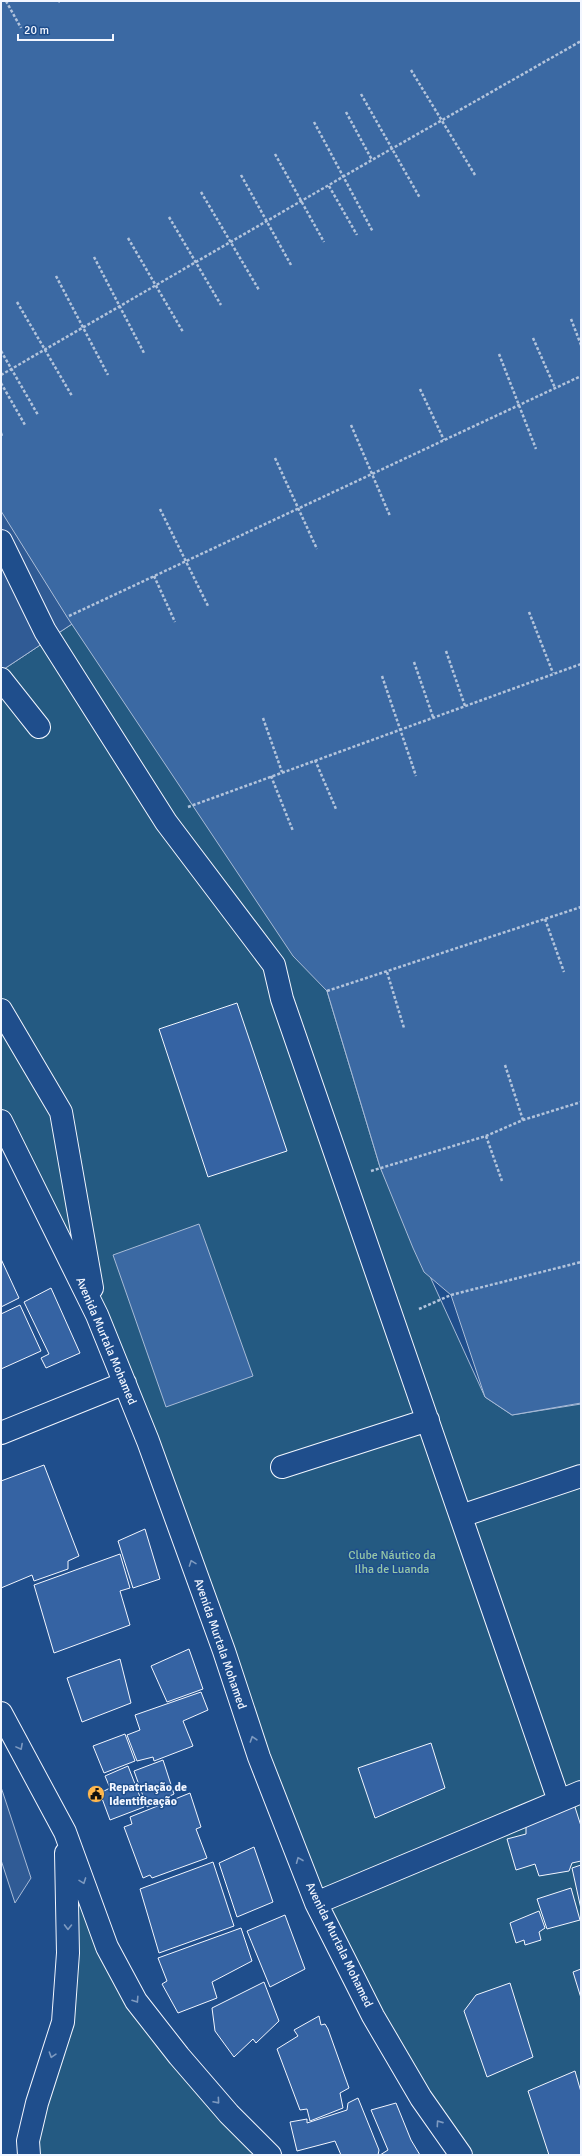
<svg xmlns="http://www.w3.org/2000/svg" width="582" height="2156" font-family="Signika,sans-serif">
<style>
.green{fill:#245a82;stroke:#a8bbd7}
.parking{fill:#305b95;stroke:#a8bbd7}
.water{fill:#3b69a3;stroke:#a8bbd7}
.building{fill:#3563a3;stroke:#f2f6ff}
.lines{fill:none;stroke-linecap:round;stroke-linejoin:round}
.minor-casing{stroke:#f2f6ff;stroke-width:24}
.path{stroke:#b3c4dc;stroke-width:2.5;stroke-dasharray:3 2;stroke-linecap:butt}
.minor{stroke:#1f4e8c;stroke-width:22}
.oneway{stroke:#7e9ac0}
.labels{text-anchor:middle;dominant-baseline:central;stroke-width:3;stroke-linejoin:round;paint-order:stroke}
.street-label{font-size:12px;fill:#f2f6ff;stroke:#1f4e8c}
.park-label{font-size:12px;fill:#97c8a6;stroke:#1f4e8c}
.poi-label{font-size:12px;font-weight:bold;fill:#f2f6ff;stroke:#1f4e8c;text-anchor:start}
</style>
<rect width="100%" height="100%" fill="#1f4e8c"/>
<path class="green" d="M72,624L327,991L380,1167L485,1397L512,1415L581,1404V2155H461L316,1903L97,1315L1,1121V671Z
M65,1832L107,1947L270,2155H30L63,2022Z"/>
<path class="parking" d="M1,510L72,624L1,671Z
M1,1787L31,1878L15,1903L1,1860Z"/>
<path class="water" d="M1,1H581V1403L512,1415L485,1397L451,1295L424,1272L413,1248L380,1167L327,991L293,956L67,617L1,511Z
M199,1224L253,1376L166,1407L113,1255Z"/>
<path class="building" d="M237,1003L287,1151L208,1177L159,1029Z
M1,1259L19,1298L1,1307Z
M51,1288L80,1353L46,1368L41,1358L49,1354L24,1302Z
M20,1305L41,1351L1,1369V1314Z
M44,1465L79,1556L68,1561V1569L34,1581L32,1575L1,1588V1481Z
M145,1529L160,1579L133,1588L118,1541Z
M120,1554L130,1588L120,1591L130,1625L54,1653L34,1585Z
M189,1649L203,1689L167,1702L151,1666Z
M120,1659L131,1703L82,1722L67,1678Z
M201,1692L208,1710L183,1721L193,1746L154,1761L153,1757L137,1761L127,1735L140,1730L135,1715Z
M125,1734L135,1761L104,1773L93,1746Z
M431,1743L445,1788L375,1818L358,1768Z
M163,1760L174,1794L147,1807L134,1771Z
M128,1766L144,1807L110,1820L100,1793L110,1788L105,1776Z
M190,1793L201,1827L196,1829L207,1858L152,1878L150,1875L143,1878L124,1827L132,1824L130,1817Z
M574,1804L581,1826V1861L572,1863L569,1871L539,1876L535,1864L516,1870L507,1839L526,1834V1827L538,1817Z
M254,1847L273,1902L237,1917L219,1863Z
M213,1862L234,1926L159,1953L140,1889Z
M581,1865V1909L572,1868Z
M571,1888L580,1920L547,1929L537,1899Z
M539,1911L545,1928L539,1932L541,1940L525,1945L524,1940L516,1943L510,1923Z
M285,1915L305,1969L270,1987L247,1931Z
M241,1928L252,1961L212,1982L217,1998L178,2013L162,1984L167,1981L158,1958Z
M581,1969V1998L573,1972Z
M264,1982L279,2021L256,2043L253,2039L234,2057L215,2031L212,2008Z
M510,1983L533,2057L487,2077L464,2011L476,1995Z
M319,2016L321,2025L325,2024L328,2029L349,2088L340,2093L343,2108L310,2121L307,2109L300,2110L277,2049L298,2036L294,2030Z
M575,2071L581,2092V2155H549L528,2091Z
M358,2098L379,2150L378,2155H341L335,2141L297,2151L290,2122L307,2119V2123L347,2110L348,2103Z
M396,2103L411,2140L420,2155H380L388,2150L371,2110Z"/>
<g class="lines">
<defs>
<path id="minor" d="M1,541L45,631L166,822L274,965L282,999L559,1801
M1,679L39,727
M1,1010L61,1112L92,1288
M1,1121L97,1315L148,1441L224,1651L259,1757L316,1903L373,2016L421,2098L461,2155
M1,1433L125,1383
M282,1467L428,1420
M461,1516L581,1476
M1,1713L65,1832L107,1947L136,2001L179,2056L229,2114L270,2155
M316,1903L581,1792
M29,2155L28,2141L37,2103L63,2022L68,1953L66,1853"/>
</defs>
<use href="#minor" class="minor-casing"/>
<path class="path" d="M6,1L21,28
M59,1L60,2
M411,70L475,175
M361,94L420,198
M346,112L372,160
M314,122L373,232
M275,154L324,242
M241,175L291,265
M329,186L357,235
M201,192L259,290
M169,217L221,305
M128,238L183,332
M94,257L144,353
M56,276L108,375
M17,302L72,396
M571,319L581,345
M533,338L555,388
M1,351L38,415
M499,354L536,449
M1,375L372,160L581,41
M1,383L25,425
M420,389L444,440
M351,425L390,516
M1,433L2,436
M275,458L317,549
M160,509L208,606
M154,576L175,622
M529,612L553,673
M69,616L581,376
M446,651L465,706
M414,662L433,717
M382,676L416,776
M263,718L282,772
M315,760L336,809
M271,776L293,831
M188,807L581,664
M545,919L564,972
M387,972L404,1028
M327,991L581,907
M505,1065L523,1120
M486,1136L502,1181
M371,1171L486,1136L523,1120L581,1102
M419,1309L451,1295L581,1262"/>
<use href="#minor" class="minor"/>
</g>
<defs><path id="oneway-chevron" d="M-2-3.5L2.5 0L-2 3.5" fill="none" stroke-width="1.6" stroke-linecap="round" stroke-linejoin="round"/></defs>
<g class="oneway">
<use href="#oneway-chevron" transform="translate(192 1563) rotate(-110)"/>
<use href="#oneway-chevron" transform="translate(253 1739) rotate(-108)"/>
<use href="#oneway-chevron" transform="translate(20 1747) rotate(62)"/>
<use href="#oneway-chevron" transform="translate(299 1860) rotate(-112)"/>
<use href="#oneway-chevron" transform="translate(83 1881) rotate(70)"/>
<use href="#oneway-chevron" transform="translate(68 1927) rotate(91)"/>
<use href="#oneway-chevron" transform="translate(136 2000) rotate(57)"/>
<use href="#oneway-chevron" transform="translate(52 2055) rotate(108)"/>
<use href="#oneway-chevron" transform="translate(217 2101) rotate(49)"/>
<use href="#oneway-chevron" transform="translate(439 2123) rotate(-125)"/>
</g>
<defs>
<symbol id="civic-disc" viewBox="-11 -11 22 22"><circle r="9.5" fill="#ffb74d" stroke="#1f4e8c"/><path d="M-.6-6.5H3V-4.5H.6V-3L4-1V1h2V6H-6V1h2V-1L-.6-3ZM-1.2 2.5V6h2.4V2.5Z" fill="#111"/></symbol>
</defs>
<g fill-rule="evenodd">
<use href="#civic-disc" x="86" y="1784" width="20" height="20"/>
</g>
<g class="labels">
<g class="street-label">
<text transform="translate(106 1341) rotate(67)">Avenida Murtala Mohamed</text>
<text transform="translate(220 1644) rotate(71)">Avenida Murtala Mohamed</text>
<text transform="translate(339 1945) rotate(64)">Avenida Murtala Mohamed</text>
</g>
<g class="park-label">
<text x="392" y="1555">Clube Náutico da<tspan x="392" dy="14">Ilha de Luanda</tspan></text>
</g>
<g class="poi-label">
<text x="109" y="1787">Repatriação de<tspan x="109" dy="14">Identificação</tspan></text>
</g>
</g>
<rect width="582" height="2156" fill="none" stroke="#f2f6ff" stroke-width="4"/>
<path d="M18 34v6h95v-6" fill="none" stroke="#f2f6ff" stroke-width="2"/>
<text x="24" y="34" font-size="12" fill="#f2f6ff" stroke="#1f4e8c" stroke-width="3" paint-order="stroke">20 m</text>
</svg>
